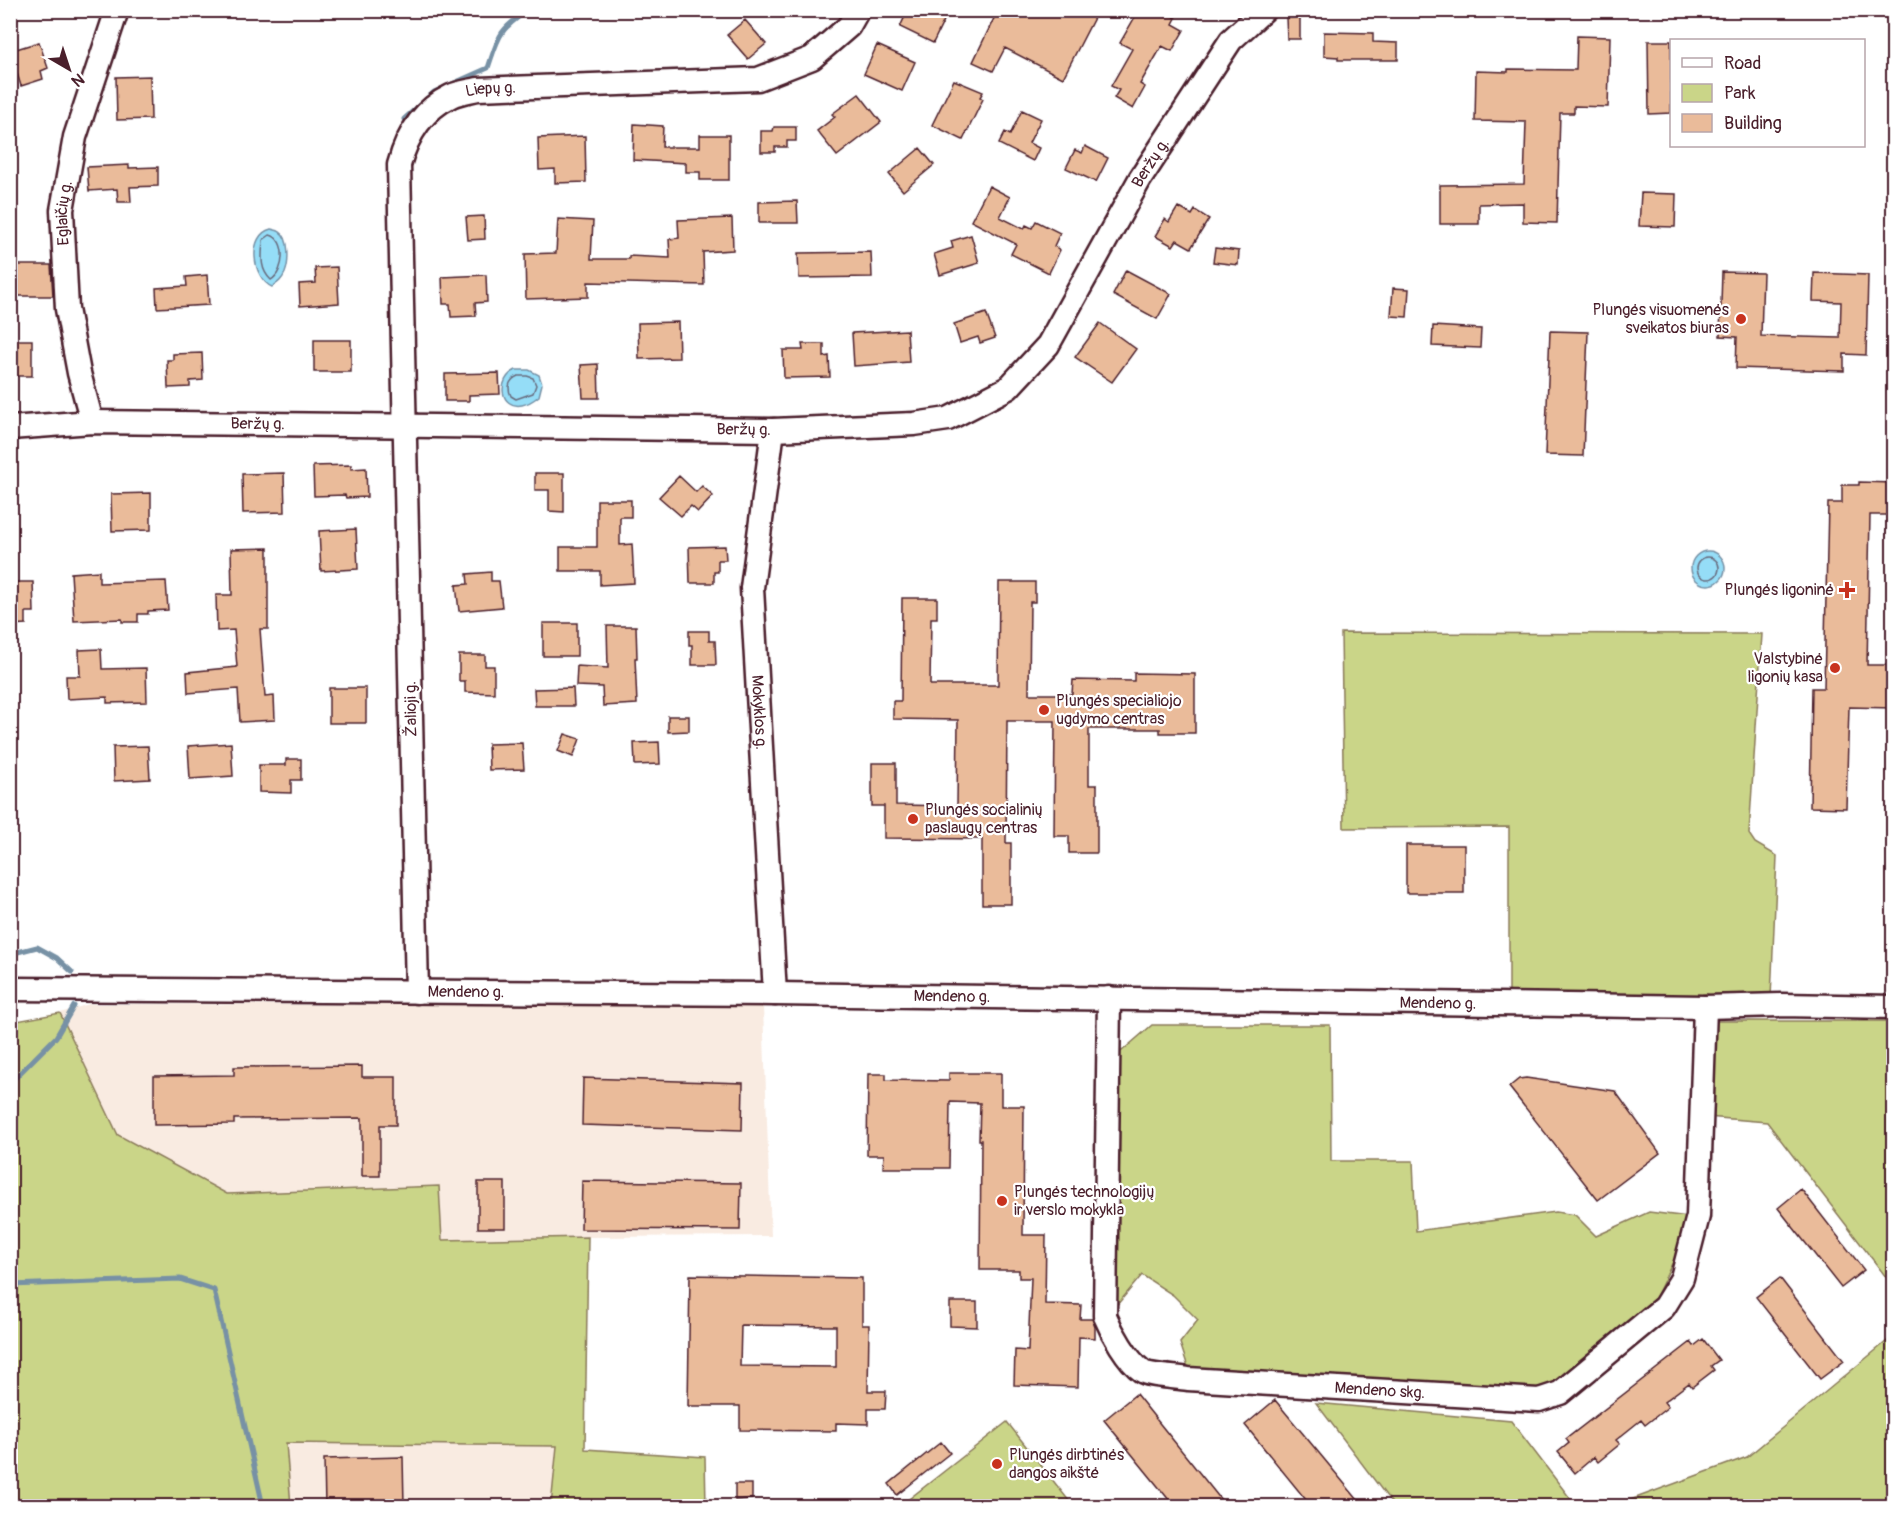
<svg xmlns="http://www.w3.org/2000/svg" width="1904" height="1517" font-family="Pangolin,sans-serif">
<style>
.built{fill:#f9ebe1}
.green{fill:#cad588;stroke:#8a7a5a;stroke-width:1.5}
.water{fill:#95ddf7;stroke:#7791a5;stroke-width:1.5}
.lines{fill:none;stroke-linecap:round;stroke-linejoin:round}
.shore{stroke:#686b7d;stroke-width:1.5}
.stream{stroke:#7791a5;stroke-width:5}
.building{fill:#eabb9a;stroke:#4a1f2b;stroke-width:1.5;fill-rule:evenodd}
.minor-casing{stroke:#4a1f2b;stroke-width:27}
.minor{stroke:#fff;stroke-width:22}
.poi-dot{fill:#c8321e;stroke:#fff;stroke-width:2}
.labels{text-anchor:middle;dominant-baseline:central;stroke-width:4.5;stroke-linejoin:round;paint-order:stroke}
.street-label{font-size:16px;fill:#4a1f2b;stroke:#fff}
.poi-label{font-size:16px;fill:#4a1f2b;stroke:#fff;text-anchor:start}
</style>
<rect width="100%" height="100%" fill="#fff"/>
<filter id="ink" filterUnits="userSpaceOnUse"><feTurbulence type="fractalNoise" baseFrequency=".0167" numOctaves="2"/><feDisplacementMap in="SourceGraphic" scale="12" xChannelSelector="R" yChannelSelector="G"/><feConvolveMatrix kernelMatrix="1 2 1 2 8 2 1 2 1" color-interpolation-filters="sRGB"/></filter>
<g filter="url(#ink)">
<path class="built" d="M89,1004L763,1006L771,1236L588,1237L442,1240L438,1186L227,1195L118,1135L60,1013Z
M286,1443L558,1446L551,1506H291Z"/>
<path class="green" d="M1341,633L1762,634L1749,834L1755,843L1777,856L1771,998L1509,993V827L1344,828Z
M60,1013L118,1135L227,1194L439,1186L442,1240L588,1237L585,1449L705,1457L706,1506H551L557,1446L286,1443L291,1506H11V1022Z
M1712,1021H1893V1286L1767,1122L1707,1117Z
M1152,1025H1330L1331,1161H1413L1416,1231L1556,1212L1575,1215L1596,1236L1649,1212L1688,1217L1685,1237L1651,1307L1548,1391L1188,1367L1180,1343L1198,1320L1173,1295L1142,1275L1117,1305L1111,1300L1115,1057Z
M1893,1336V1506H1614L1747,1457Z
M1316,1403L1511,1421L1576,1506H1394Z
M1007,1422L1073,1506H900Z"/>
<path class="water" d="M271,229C274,230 278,230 280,232C290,238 289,263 285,273C282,280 278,283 272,287C252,278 247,235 271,229Z
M516,370H529L539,375L542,384L539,396C534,400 528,404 522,405C500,409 496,379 516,370Z
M1691 568a17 17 0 1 1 34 0a17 17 0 1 1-34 0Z"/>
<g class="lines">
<path class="shore" d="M270,235C287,239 285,272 271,280C259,269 262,255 263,240Z
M518,376H527L533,378L536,385L533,393L516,399L511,396C507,387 509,380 518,376Z
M1697 568a11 11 0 1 1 22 0a11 11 0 1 1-22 0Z"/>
<path class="stream" d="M404,119L434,92L488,68C499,35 498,31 528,10
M10,954L37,947L57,958L72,972
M10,1083L56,1037L74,1006
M10,1285L180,1279L214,1290L263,1506"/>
</g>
<path class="building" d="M908,10H949L933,43L900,27Z
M998,10H1098L1063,78L1005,48L993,71L973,62Z
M1139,10H1163L1176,18L1173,24L1184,30L1172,51L1162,46L1140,84L1145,87L1133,109L1114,98L1119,90L1111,86L1132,49L1120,43Z
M1300,17V39H1287L1286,18Z
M745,20L766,44L748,59L727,35Z
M1324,32L1373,33V42L1398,43V60H1338V57L1324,56Z
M1577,36L1610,37L1608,107L1574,106V113H1560L1557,223L1523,222V203L1479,204V224H1440V185L1524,184L1526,122L1475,121L1476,71L1508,72V69L1576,70Z
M1648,41H1671V113L1649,114Z
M39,42L48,68L41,71L43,79L21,86L10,51Z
M877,45L915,62L902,91L864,74Z
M150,76L151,119L117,120L116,77Z
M954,80L983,92L980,97L983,99L963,140L932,125Z
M859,94L881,122L837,156L817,131L835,117L832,114Z
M1022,110L1041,119L1029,143L1039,148L1033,161L999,144L1005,132L1010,135Z
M634,124L663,126L662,147H700V135H729V180H700V172H686V163L633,160Z
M774,127H796V141H787V147H775V152H761V131H773Z
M585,136L586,182L555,183V169L539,170L538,138Z
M1085,146L1108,158L1096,182L1066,168L1075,150L1082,153Z
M920,148L934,165L903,191L889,174Z
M129,165V168L158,167V186L130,187L131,202H118L117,189L89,191L87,167Z
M989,186L1010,197L1000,217L1024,229L1026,225L1032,228L1036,221L1060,233L1054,246L1060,250L1049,273L1011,254L1016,244L971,221Z
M1641,193L1676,194L1675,227L1639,226Z
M797,201L798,223H759V202Z
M1178,207L1192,215L1195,210L1209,219L1191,248L1177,240L1173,246L1155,236L1165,219L1169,222Z
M484,216L485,239L468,240L466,217Z
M732,218L733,250L703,252L704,285L588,282V297L526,299L525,254L556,253L558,219L593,221L591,259H629V256L670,258L669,239L679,238L678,220Z
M971,235L979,263L940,275L934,254L953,248L951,241Z
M1215,248L1239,251L1238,265L1213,262Z
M871,252L872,277L799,278L798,253Z
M12,265H51L53,296H12Z
M337,267L339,303L300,306L299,284L316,283L315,268Z
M1126,270L1171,294L1157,319L1113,295Z
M1722,272L1763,273L1761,336L1840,338L1841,302L1813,301L1814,273L1868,275L1866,355L1844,354V371L1736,368L1737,337L1720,336Z
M207,275L209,305L157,308L156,288L187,286L186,277Z
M486,275L487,302L475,303L476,316L451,317L450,304H443L442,277Z
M1393,288L1409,289L1407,317L1391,316Z
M986,313L995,338L980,343L978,337L960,343L954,324Z
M678,322L679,358L639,359L638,323Z
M1100,323L1136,349L1112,382L1075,357Z
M1433,326L1481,329L1480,348L1432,346Z
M907,330L909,362L854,366L852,333Z
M1550,331L1588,332L1583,456L1545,455Z
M10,340H32V376H10Z
M314,340H351V372H314Z
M802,344H824V357L829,356L830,377L784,378L783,350H803Z
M202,353L203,380L190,381V387L168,388L167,360H173V354Z
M598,364L599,398H583L581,365Z
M499,373L500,394L469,395V401H445V374Z
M351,465V469L366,468L367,497L346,498L345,495L314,496L313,466Z
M284,473L285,512L243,513L242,474Z
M535,473H564V512L549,511V490H535Z
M679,476L696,492L702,486L713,496L698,512L691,506L681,516L659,497Z
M1859,482L1893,483V515H1870L1867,665H1893V708L1849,707L1846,808L1810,807L1812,688H1824L1828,503H1842V485H1859Z
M151,493V530L112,531L111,494Z
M597,500H631V517H620V545L632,544L634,583L600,585V571H560V547H597Z
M356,529L358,569L321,571L319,531Z
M725,546L726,560H718V572H714V583H690L689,547Z
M268,548V629H260L265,697L274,696L275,720L240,722L238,689L188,693L187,672L237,667L234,630L217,631L216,595H232L231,549Z
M99,571V583L166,581L168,610L148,611V614H138V622H122V619L74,621L71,573Z
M491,572V581H499L502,607L459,611L456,585L468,584L467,574Z
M10,582H33L34,612H26V624L10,625Z
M999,582H1035V602H1030L1029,694H1072L1073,680L1134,681V673L1195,674V733H1160V729H1089V785H1097V853H1069V836H1054L1055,721H1007L1006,843H1011V904H982V839L884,838V806H872V763H896V805L957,806L958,720L893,719V701H901L902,598H937V618H931L930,685H998Z
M543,623H577V656H543Z
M607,626H636L637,658H635L637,704L603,706L602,687L576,686L577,666L608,668Z
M689,631H709V641H715L716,665H692V645H689Z
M101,649L102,669L146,668L147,702L107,703V697L67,699L66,676H80L79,650Z
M459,655H485V666H494V693L465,692V681H459Z
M329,688H366V723H329Z
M573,688L574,706H535L534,689Z
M668,716H689V731L668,732Z
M565,734L580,739L573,757L558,751Z
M659,742L660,764L635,765L634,743Z
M231,743L233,776L190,779L188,746Z
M522,743L524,769L489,770L488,744Z
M148,746L150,779L114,781L113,747Z
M286,759H301V780H291V793L259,792V765H286Z
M1406,845H1464V893H1406Z
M362,1066V1077H396V1125H380V1176H362V1118L234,1119V1124L154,1125V1076L234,1075V1067Z
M949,1073H1001V1106H1024L1023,1235H1046L1045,1304L1081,1305L1080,1319H1092L1095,1327V1338L1079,1337L1078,1387L1014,1385L1015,1350L1028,1351L1031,1278H1019V1270H980L981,1140H979L980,1103L950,1102L949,1168H883L884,1155H867L868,1074H886V1080L949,1081Z
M583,1078L743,1083L742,1130L582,1125Z
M1526,1078L1615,1091L1660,1153L1598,1200L1509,1087L1519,1079Z
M582,1181L741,1183L740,1230L581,1229Z
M478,1182H505V1228H478Z
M1801,1189L1864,1270L1841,1288L1778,1208Z
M690,1275L862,1278V1325H869L868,1391H886L885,1409H868V1424L836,1423V1431L740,1430V1406H688ZM741,1325L836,1326V1367L740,1366Z
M1780,1278L1844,1361L1820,1379L1756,1297Z
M950,1302H977V1327L950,1326Z
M1703,1339L1719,1360L1711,1366L1714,1370L1692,1387L1689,1383L1664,1402L1668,1407L1645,1425L1641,1420L1616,1440L1620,1444L1598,1462L1594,1457L1575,1473L1558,1452L1569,1443L1566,1439L1691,1342L1694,1346Z
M1136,1394L1226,1506H1174L1104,1420Z
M1275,1400L1363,1506H1311L1245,1425Z
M941,1442L950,1453L897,1495L889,1484Z
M403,1457L404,1506H325L324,1459Z
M735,1484H752V1499L735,1500Z"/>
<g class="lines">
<defs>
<g id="minor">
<path id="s1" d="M92,422L79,373L67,309L62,210L75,137L117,10"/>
<path id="s2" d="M10,428L92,422L773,430L914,424L948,419L1008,388L1048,345L1140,179L1231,40L1264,10"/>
<path id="s3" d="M773,430L752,588L775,994"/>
<path id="s4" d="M10,989L775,994L1705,1007L1781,1005L1894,1007"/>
<path id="s5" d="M417,992L399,165C407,135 422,110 451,96C459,92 470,91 478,89L758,79L812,58L849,26L858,10"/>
<path id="s6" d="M1109,998L1105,1316C1112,1333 1127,1360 1142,1371C1149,1376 1178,1377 1188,1379L1539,1400L1560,1393L1664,1307L1682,1278L1698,1216L1705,1007"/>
</g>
</defs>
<use href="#minor" class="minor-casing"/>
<use href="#minor" class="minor"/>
</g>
</g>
<g class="poi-dot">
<circle cx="1741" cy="319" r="6"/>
<path d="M1844 581h6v6h6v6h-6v6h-6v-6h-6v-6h6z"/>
<circle cx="1835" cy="668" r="6"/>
<circle cx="1044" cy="710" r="6"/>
<circle cx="913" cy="819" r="6"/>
<circle cx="1002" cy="1201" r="6"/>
<circle cx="997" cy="1464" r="6"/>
</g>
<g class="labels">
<g class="street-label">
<text stroke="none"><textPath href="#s5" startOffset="957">Liepų g.</textPath></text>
<text stroke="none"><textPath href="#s2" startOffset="1274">Beržų g.</textPath></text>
<text stroke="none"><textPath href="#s1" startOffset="212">Eglaičių g.</textPath></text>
<text stroke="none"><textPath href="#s2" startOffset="248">Beržų g.</textPath></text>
<text stroke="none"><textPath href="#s2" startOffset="734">Beržų g.</textPath></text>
<text transform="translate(411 709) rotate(-91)">Žalioji g.</text>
<text stroke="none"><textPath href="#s3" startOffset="284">Mokyklos g.</textPath></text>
<text stroke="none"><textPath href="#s4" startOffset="456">Mendeno g.</textPath></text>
<text stroke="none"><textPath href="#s4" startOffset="942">Mendeno g.</textPath></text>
<text stroke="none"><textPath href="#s4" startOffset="1428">Mendeno g.</textPath></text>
<text stroke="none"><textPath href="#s6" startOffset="624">Mendeno skg.</textPath></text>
</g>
<g class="poi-label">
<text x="1729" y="310" text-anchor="end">Plungės visuomenės<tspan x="1729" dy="18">sveikatos biuras</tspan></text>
<text x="1834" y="590" text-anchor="end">Plungės ligoninė</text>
<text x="1823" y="659" text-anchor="end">Valstybinė<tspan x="1823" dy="18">ligonių kasa</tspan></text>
<text x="1056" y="701">Plungės specialiojo<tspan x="1056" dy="18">ugdymo centras</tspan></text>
<text x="925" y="810">Plungės socialinių<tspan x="925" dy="18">paslaugų centras</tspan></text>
<text x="1014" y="1192">Plungės technologijų<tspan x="1014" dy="18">ir verslo mokykla</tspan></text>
<text x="1009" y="1455">Plungės dirbtinės<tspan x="1009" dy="18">dangos aikštė</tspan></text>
</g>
</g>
<rect width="1904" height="1517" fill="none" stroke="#fff" stroke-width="36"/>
<rect x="18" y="18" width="1868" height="1481" fill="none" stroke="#4a1f2b" stroke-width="2" filter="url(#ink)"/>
<rect x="1670" y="39" width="195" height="108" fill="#ffffff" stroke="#b7a5aa" stroke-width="1.5"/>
<rect x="1682" y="58" width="30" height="9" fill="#ffffff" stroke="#b7a5aa" stroke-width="1.5"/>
<text x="1724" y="69" font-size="18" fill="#4a1f2b">Road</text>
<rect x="1682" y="84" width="30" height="18" fill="#cad588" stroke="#b7a5aa" stroke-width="1.5"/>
<text x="1724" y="99" font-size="18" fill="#4a1f2b">Park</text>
<rect x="1682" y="114" width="30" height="18" fill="#eabb9a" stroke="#b7a5aa" stroke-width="1.5"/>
<text x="1724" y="129" font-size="18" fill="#4a1f2b">Building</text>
<g transform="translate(69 69) rotate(141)" stroke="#ffffff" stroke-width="4.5" paint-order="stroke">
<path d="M0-4.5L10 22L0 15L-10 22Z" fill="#4a1f2b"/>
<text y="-9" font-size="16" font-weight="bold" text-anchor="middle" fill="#4a1f2b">N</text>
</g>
</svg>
